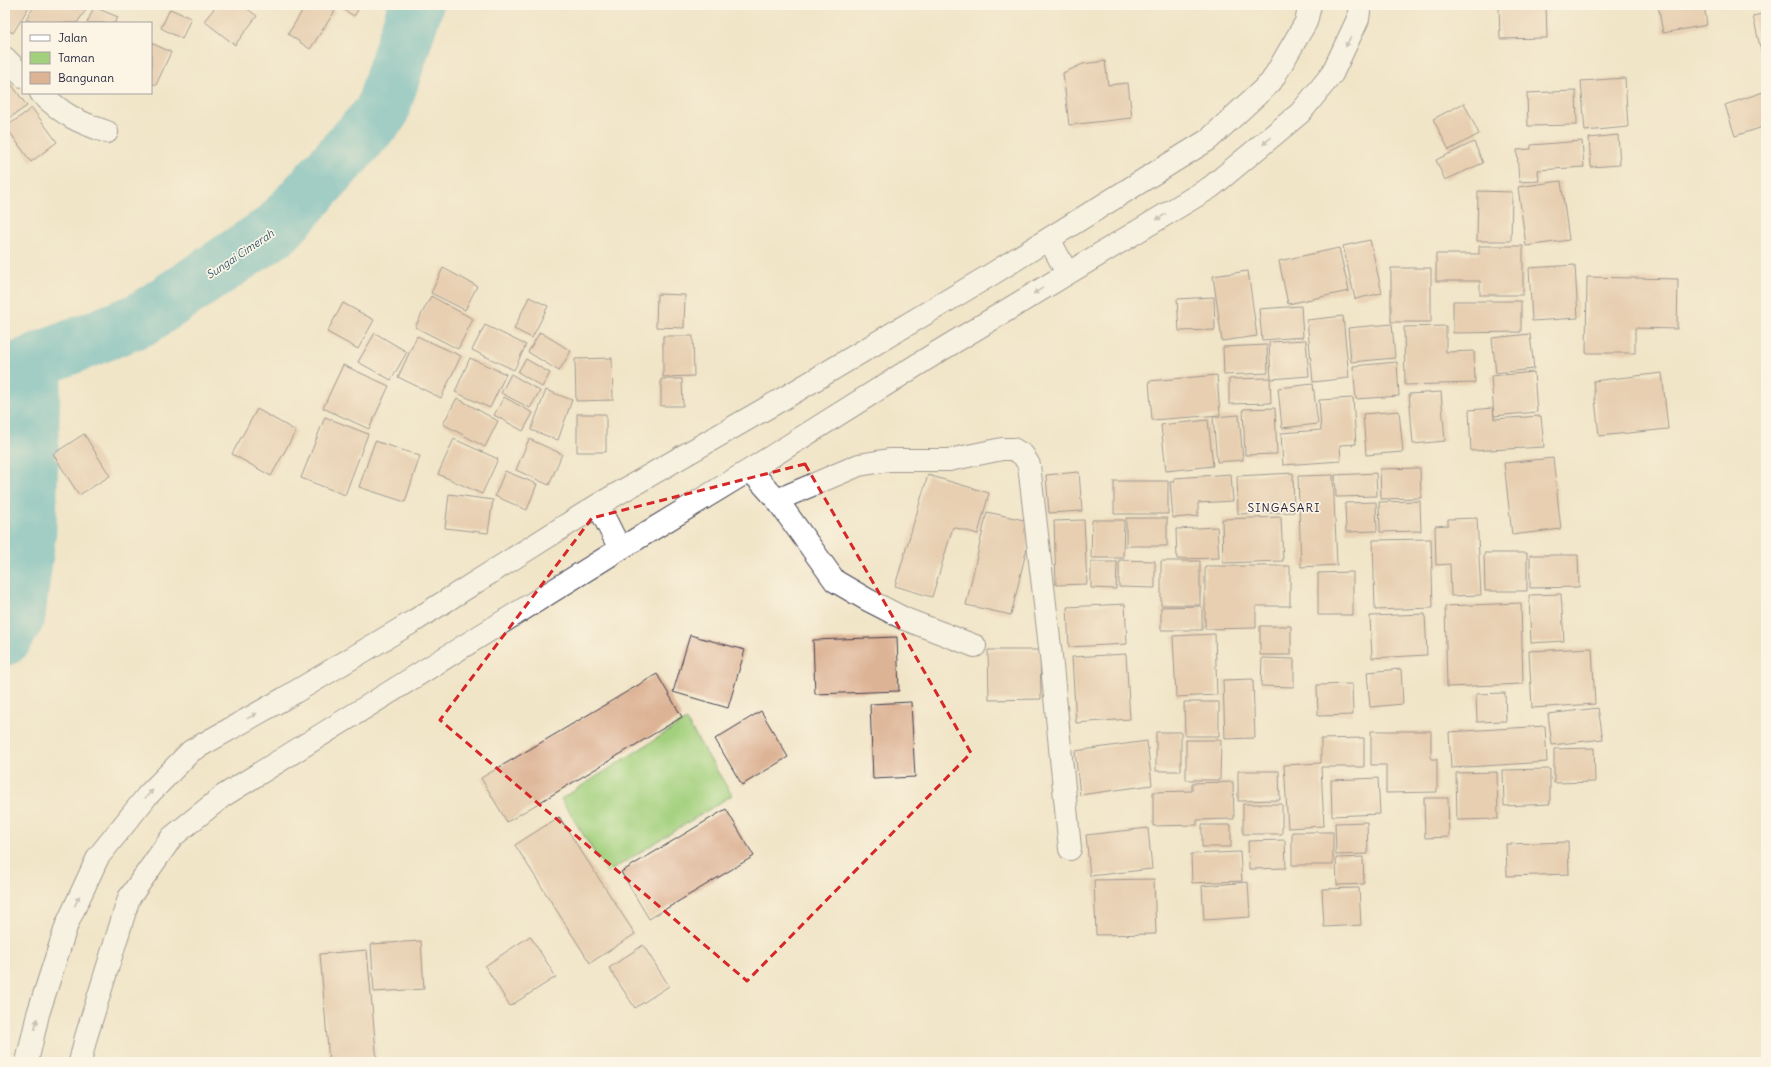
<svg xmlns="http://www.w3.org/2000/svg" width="1771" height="1067" font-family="Delius,sans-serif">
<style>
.green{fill:#a2d07d;stroke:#62795c}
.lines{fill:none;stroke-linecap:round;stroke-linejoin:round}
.river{stroke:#42afbf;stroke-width:55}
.building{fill:#ddb395}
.minor-casing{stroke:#413f50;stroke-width:24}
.minor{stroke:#fff;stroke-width:22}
.oneway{fill:#9c9ca7}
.marked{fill:none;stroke:#d62828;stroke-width:3;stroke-dasharray:8 5;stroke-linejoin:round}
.labels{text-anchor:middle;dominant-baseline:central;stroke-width:3.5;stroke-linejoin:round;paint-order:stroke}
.water-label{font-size:11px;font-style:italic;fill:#2f5a70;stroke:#fcf5e5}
.quarter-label{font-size:12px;letter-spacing:1px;fill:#22223b;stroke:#fcf5e5}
</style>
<rect width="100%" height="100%" fill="#fcf5e5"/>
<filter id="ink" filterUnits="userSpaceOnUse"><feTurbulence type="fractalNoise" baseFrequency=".025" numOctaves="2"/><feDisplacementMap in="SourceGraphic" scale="8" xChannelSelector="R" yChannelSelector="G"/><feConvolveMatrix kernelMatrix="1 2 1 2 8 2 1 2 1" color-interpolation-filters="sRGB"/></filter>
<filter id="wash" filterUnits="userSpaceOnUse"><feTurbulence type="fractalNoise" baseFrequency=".012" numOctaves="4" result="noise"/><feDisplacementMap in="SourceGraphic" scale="16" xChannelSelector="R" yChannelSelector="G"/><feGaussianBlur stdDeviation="0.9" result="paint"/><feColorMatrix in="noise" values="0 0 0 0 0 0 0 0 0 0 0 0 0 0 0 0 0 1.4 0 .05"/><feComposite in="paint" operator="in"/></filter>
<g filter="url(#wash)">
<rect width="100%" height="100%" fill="#f1e5c8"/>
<path class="green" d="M686,720L732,795L607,873L561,799Z"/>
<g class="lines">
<path class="river" d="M5,376L38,360L142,319L277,229L381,113L416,5
M5,638L18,616L29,531L33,391L38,360"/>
</g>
<g id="blocks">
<path class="building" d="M5,5H30L13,33L5,28Z
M35,5H89L77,23H32L26,19Z
M217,5H242L257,16L235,45L204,21Z
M306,5H326L335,11L310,49L288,34Z
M336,5H361L354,16Z
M1499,5H1546L1547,38L1500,39Z
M1658,5H1704L1707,25L1663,33Z
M94,7L118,17L115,23H87Z
M170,9L191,18L182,39L161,28Z
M1766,13V60H1763L1753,16Z
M151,43L171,52L156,85L151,83Z
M1105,61L1108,85L1128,83L1132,118L1069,125L1063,73L1083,64Z
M5,75L27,106L5,121Z
M1625,78L1628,127L1585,131L1581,81Z
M1576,91L1577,125L1528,126L1527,93Z
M1766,91V126L1735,136L1725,105Z
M1464,103L1479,134L1449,150L1433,119Z
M32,108L57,142L31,162L6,127Z
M1618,135L1620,165L1591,167L1589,138Z
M1582,141L1584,167L1538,170L1539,181L1519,182L1517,150L1531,149V145Z
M1474,142L1483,163L1445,180L1436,160Z
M1561,181L1569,240L1526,246L1518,187Z
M1478,191L1512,192L1511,241H1477Z
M1370,240L1382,293L1355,299L1343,246Z
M1479,246H1523V295H1480V281H1436V254H1479Z
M1339,248L1349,291L1288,304L1279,261Z
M1575,265L1578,318L1532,321L1529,268Z
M443,268L477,286L465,310L431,293Z
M1391,268H1431V322H1391Z
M1248,271L1257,336L1222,341L1213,276Z
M1587,277L1678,279L1677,329L1635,328V353H1586Z
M657,294L685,295L684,328L656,327Z
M431,296L473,319L458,349L415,327Z
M529,297L548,306L532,338L514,329Z
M1214,297L1215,330L1179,331L1177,299Z
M1453,301H1521V332L1453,333Z
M343,303L374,320L358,349L327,332Z
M1301,306L1303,337L1262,340L1259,309Z
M1343,316L1349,378L1313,382L1307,320Z
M1392,324L1395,358L1351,362L1348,328Z
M485,325L526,345L514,370L472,350Z
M1446,326V352L1474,351L1475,383L1405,385L1404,327Z
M540,332L571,351L559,371L528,352Z
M375,333L407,352L391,380L358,362Z
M1530,334L1534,369L1496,373L1492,338Z
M417,336L461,356L441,398L398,377Z
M663,336H693L694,376L663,377Z
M1306,340L1309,376L1271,379L1269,342Z
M1267,345L1268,373L1224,375L1223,347Z
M470,358L506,374L490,408L455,392Z
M612,358L613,400L576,401L575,359Z
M526,359L550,373L542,387L518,372Z
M1397,362L1399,396L1356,399L1353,366Z
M343,365L389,386L369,429L323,408Z
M1534,372L1537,412L1494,416L1491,376Z
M1662,373L1668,429L1599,436L1593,381Z
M511,374L540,391L530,408L501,393Z
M1217,375L1220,415L1152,420L1149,381Z
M1270,378L1271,403L1229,404V379Z
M661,379H682L683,406H661Z
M1313,384L1318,424L1282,428L1278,388Z
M546,390L572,400L558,440L531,430Z
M1441,392L1445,441L1413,444L1409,394Z
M504,397L533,413L523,431L494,415Z
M457,398L498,421L485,447L443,424Z
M1353,398L1356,444L1340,445L1341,461L1283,465L1281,433L1321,430L1319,400Z
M1275,408L1277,454L1245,455L1243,409Z
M1493,408L1494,419L1541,416L1544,447L1471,451L1469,410Z
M257,409L296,431L271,476L232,454Z
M1399,411L1403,452L1366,455L1363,414Z
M577,414H606V452H577Z
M1239,415L1243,460L1217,462L1213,417Z
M325,417L368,434L345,495L301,478Z
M1208,420L1213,466L1166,471L1161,425Z
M84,434L110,476L79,495L53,454Z
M454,439L498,459L482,494L438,474Z
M529,439L562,454L549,485L516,470Z
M375,441L420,456L405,502L359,487Z
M1553,458L1561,529L1512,535L1504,463Z
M1420,468L1421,498L1381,499L1380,469Z
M505,471L537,484L527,510L495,496Z
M1079,472L1082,511L1049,513L1046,475Z
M1293,473L1294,512L1238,514L1237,476Z
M1376,473L1377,496L1336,497L1335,475Z
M1231,474L1233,501L1198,503V516L1173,518L1170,482H1175L1174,478Z
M928,475L989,493L978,534L953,527L932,597L895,586Z
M1333,475L1337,565L1301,567L1298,476Z
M1114,481H1168V514H1114Z
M449,494L493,500L488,533L445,528Z
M1420,501L1421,531L1380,532L1379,502Z
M1376,502L1377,531L1346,532L1345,503Z
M987,512L1033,522L1011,615L966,605Z
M1281,517L1283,561L1223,563L1222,519Z
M1126,518H1167V546H1126Z
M1477,518L1481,595L1451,596L1450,564L1436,565L1435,526L1448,525V519Z
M1084,520L1087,584L1056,585L1054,521Z
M1092,520H1124L1123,558H1091Z
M1217,527L1219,558L1177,559L1176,529Z
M1431,539L1433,608L1375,610L1373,540Z
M1484,553H1527V591H1485Z
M1530,555H1578L1579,587L1530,588Z
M1119,560L1155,561V588L1119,587Z
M1161,561H1200V605H1161Z
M1091,562H1117L1116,589L1091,588Z
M1205,566H1290V606H1256V628L1205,629Z
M1353,572V615H1318V573Z
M1561,594L1564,641L1531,643L1529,595Z
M1521,603L1523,684L1447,687L1445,606Z
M1125,604L1127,644L1069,647L1067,607Z
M1202,606V630H1161V607Z
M1425,614L1427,655L1372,658L1370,616Z
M1260,626H1291V655H1260Z
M1215,634L1217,695L1176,697L1173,636Z
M690,635L745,650L728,708L673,692Z
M897,637L899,691L815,694L813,640Z
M1592,648L1595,704L1532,708L1529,651Z
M988,650H1040L1041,699L989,700Z
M1126,654L1130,719L1076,723L1072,657Z
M1262,658L1294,659V687L1261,686Z
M1401,669L1403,704L1370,707L1367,672Z
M657,674L682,717L507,822L481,778Z
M1253,679L1255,738L1225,739L1223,680Z
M1352,684L1353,715L1318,716L1317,685Z
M1505,693L1506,721L1477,722L1476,694Z
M911,702L915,777L873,779L870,704Z
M1184,702H1219V736H1185Z
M1598,708L1603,739L1552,745L1548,714Z
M761,711L788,757L742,785L715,739Z
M1545,726L1547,762L1451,768L1449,732Z
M1371,731H1431V759H1437V792L1386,793V765H1371Z
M1156,732H1181V771H1156Z
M1364,738V767H1321L1324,826L1288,828L1284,765L1321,763V739Z
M1186,740H1221L1220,780H1186Z
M1147,741L1152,785L1080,795L1075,751Z
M1594,748L1595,782L1554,783V749Z
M1550,769V804L1504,806L1503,770Z
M1238,771H1279L1280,800L1238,801Z
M1497,772L1498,819L1457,820L1456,773Z
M1378,778L1380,814L1332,816L1331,780Z
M1233,782L1234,819L1197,820V825L1153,826V792L1192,791V783Z
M1424,798H1448L1449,837L1425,838Z
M1243,804H1282V834H1243Z
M726,809L754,856L649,919L621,872Z
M559,817L635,934L590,963L515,845Z
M1367,822L1368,854L1336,855L1335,823Z
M1202,825H1231V847H1202Z
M1148,828L1152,869L1090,876L1086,835Z
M1292,832H1333V865H1292Z
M1285,840L1286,868L1249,869L1248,841Z
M1568,842L1569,874L1507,876L1506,844Z
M1240,852L1242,881L1192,883L1191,854Z
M1363,857L1364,884L1337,885L1336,858Z
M1154,879L1156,934L1096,935L1094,880Z
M1248,882L1250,917L1204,920L1202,886Z
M1359,888L1361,925L1324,927L1322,889Z
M530,936L556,977L510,1006L485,966Z
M421,941L424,989L374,992L371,944Z
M643,945L669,986L635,1008L609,968Z
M367,950L377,1062H329L320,954Z"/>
</g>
</g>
<g filter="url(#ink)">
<use href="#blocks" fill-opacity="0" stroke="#413f50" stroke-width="1"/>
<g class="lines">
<defs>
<path id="minor" d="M5,58L23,76
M41,93C63,115 78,122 107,132
M1049,239L1067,273
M750,470L777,500L859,465L889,460H949L1002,449H1013L1023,455L1029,465L1051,656L1070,849
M777,500L835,581L866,599L905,619L975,646
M598,505L620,549
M27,1062L38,1014L67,924L98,857L147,796L191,751L285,698L414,621L598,505L791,394L992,274L1208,140L1271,82L1306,22L1310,5
M80,1062L86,1037L129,898L172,837L223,796L620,549L750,470L936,353L1211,187L1300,113L1332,74L1358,19L1360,5"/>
</defs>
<use href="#minor" class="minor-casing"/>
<use href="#minor" class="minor"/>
</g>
<defs><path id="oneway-solid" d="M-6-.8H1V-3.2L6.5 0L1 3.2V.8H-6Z"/></defs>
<g class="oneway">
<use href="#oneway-solid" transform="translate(1348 42) rotate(116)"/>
<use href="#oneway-solid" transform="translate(1267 141) rotate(140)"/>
<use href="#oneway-solid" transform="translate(1161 217) rotate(149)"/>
<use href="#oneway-solid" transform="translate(1038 291) rotate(149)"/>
<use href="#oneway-solid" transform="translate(252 716) rotate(-29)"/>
<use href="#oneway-solid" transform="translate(149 794) rotate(-47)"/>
<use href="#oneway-solid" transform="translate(77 901) rotate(-65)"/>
<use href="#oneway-solid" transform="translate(36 1024) rotate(-77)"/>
</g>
</g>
<path d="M0 0H1771V1067H0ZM805,464L971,753L747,981L440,720L592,518Z" fill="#f1e5c8" fill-opacity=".55" fill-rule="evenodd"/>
<path class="marked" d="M805,464L971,753L747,981L440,720L592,518Z"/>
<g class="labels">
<g class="water-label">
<text transform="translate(240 254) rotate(-34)">Sungai Cimerah</text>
</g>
<g class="quarter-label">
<text x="1284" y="507">SINGASARI</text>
</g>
</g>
<rect width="1771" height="1067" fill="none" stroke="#fcf5e5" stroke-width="20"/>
<rect x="22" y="22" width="130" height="72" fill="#fcf5e5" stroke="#a5a1a1"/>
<rect x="30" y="35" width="20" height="6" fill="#ffffff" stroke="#a5a1a1"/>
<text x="58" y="42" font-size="12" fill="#22223b">Jalan</text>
<rect x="30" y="52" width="20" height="12" fill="#a2d07d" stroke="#a5a1a1"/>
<text x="58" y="62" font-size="12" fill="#22223b">Taman</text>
<rect x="30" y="72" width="20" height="12" fill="#ddb395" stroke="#a5a1a1"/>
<text x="58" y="82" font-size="12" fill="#22223b">Bangunan</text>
</svg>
